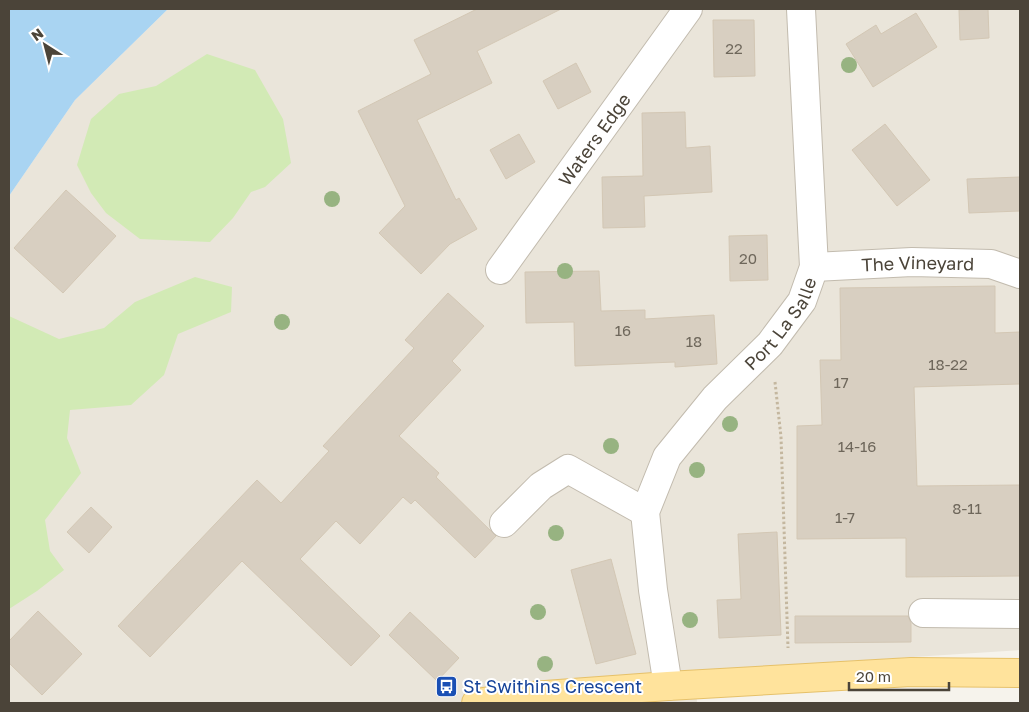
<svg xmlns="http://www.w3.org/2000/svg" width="1029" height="712" font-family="'Golos Text',sans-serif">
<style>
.residential{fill:#eae5da}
.green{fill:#d2eab5}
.water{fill:#a9d4f2}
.building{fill:#d8cfc1;stroke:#d3c7b4}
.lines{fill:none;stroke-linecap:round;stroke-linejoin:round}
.minor-casing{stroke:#c2bbae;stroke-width:30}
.primary-casing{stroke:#e6c16a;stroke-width:30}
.path{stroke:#c4b79f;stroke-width:3;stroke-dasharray:2.5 2.5;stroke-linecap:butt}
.minor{stroke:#fff;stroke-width:28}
.primary{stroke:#ffe39c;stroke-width:28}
.tree{fill:#97b381}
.labels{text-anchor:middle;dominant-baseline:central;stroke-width:4;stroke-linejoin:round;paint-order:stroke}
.number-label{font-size:15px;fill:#6e675b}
.street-label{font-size:18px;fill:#4b4439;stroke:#fff}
.transit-label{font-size:18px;fill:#164399;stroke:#fff;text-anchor:start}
</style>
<rect width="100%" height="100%" fill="#f6f3ec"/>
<path class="residential" d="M168,9H1020V650L695,671L697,703H9V196L75,100Z"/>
<path class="green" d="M207,54L255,70L283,119L291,163L265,187L251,192L233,218L210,242L140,239L106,213L91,193L77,165L91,119L119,94L156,86Z
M195,277L232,287L231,312L178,334L164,375L131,405L70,410L67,438L81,473L45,520L50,551L64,570L37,591L9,609V316L59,339L104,328L135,302Z"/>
<path class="water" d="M9,9H168L75,100L9,196Z"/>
<path class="building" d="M477,9H561L477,51L492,83L417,120L456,200L459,198L477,229L450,244L421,274L379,233L405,206L358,111L431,74L414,40Z
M988,9L989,38L960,40L959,10Z
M916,13L937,47L873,87L846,44L876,25L881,34Z
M713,20H754L755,76L714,77Z
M576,63L591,92L558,109L543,81Z
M685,112L686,148L710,146L712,192L644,196L645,227L603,228L602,177L643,176L642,113Z
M885,124L930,180L897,206L852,150Z
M519,134L535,162L506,179L490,150Z
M1020,177V211L969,213L967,179Z
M66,190L116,236L63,293L14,248Z
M767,235L768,280L730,281L729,236Z
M599,271L601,311L645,310V319L714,315L717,364L675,367V362L575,366L574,322L526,323L525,272Z
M995,286V333L1020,332V384L914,387L917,486L1020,485V576L906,577V538L797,539V426L822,425L820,360H841L840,288Z
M448,293L484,326L452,361L461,370L399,436L439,473L436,477L496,536L475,558L415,500L411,504L403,497L360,544L336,521L300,559L380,636L351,666L242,561L150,657L118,626L257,480L281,503L329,451L323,446L414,348L405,340Z
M91,507L112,527L89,553L67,532Z
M777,532L781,635L719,638L717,600L741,599L738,534Z
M611,559L636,654L596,664L571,570Z
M38,611L82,654L42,695L9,663V641Z
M410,612L459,658L437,681L389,635Z
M795,616H908L911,623V642L795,643Z"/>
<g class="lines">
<defs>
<g id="minor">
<path id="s1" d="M814,267L912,262L991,264L1020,274"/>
<path id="s2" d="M500,270L688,9"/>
<path d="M504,523L541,486L568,469L645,512"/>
<path d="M923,613L1020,614"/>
<path id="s3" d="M668,686L653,590L645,512L667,457L715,398L770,344L802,301L814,267L801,9"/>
</g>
<path id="primary" d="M476,703L518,697L668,686L911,672L1020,673"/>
</defs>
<use href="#minor" class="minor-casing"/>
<use href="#primary" class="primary-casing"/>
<path class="path" d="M775,382L781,437L788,648"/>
<use href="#minor" class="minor"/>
<use href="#primary" class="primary"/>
</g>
<g class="tree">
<circle cx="849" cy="65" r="8"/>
<circle cx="332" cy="199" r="8"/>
<circle cx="565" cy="271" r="8"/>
<circle cx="282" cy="322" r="8"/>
<circle cx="730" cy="424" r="8"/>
<circle cx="611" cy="446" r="8"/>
<circle cx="697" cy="470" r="8"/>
<circle cx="556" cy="533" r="8"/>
<circle cx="538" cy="612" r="8"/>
<circle cx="690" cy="620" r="8"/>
<circle cx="545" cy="664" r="8"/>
</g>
<defs>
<symbol id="bus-square" viewBox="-11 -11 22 22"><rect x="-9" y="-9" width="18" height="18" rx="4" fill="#1a4fb4" stroke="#fff"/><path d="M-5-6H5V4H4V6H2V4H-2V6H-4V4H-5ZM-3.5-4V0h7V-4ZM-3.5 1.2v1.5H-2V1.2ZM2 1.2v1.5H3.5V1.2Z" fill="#fff"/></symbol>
</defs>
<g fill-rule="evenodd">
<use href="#bus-square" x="434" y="674" width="25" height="25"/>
</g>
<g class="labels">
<g class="number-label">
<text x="734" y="48">22</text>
<text x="748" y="258">20</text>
<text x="623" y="330">16</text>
<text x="694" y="341">18</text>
<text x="948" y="364">18-22</text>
<text x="841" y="382">17</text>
<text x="857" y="446">14-16</text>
<text x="967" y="508">8-11</text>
<text x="845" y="517">1-7</text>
</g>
<g class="street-label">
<text stroke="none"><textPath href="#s2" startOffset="161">Waters Edge</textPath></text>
<text stroke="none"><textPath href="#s1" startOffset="104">The Vineyard</textPath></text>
<text stroke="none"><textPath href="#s3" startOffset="411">Port La Salle</textPath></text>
</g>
<g class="transit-label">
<text x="463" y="686">St Swithins Crescent</text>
</g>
</g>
<rect width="1029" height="712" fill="none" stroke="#4b4439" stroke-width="20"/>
<g transform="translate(45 45) rotate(324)" stroke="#ffffff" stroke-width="4" paint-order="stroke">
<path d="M0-4L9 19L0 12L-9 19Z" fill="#4b4439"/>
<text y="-8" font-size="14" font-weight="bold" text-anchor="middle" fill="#4b4439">N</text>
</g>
<path d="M849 682v8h100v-8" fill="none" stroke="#4b4439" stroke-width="2.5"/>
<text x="856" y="682" font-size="15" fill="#4b4439" stroke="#ffffff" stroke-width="4" paint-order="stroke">20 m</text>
</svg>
